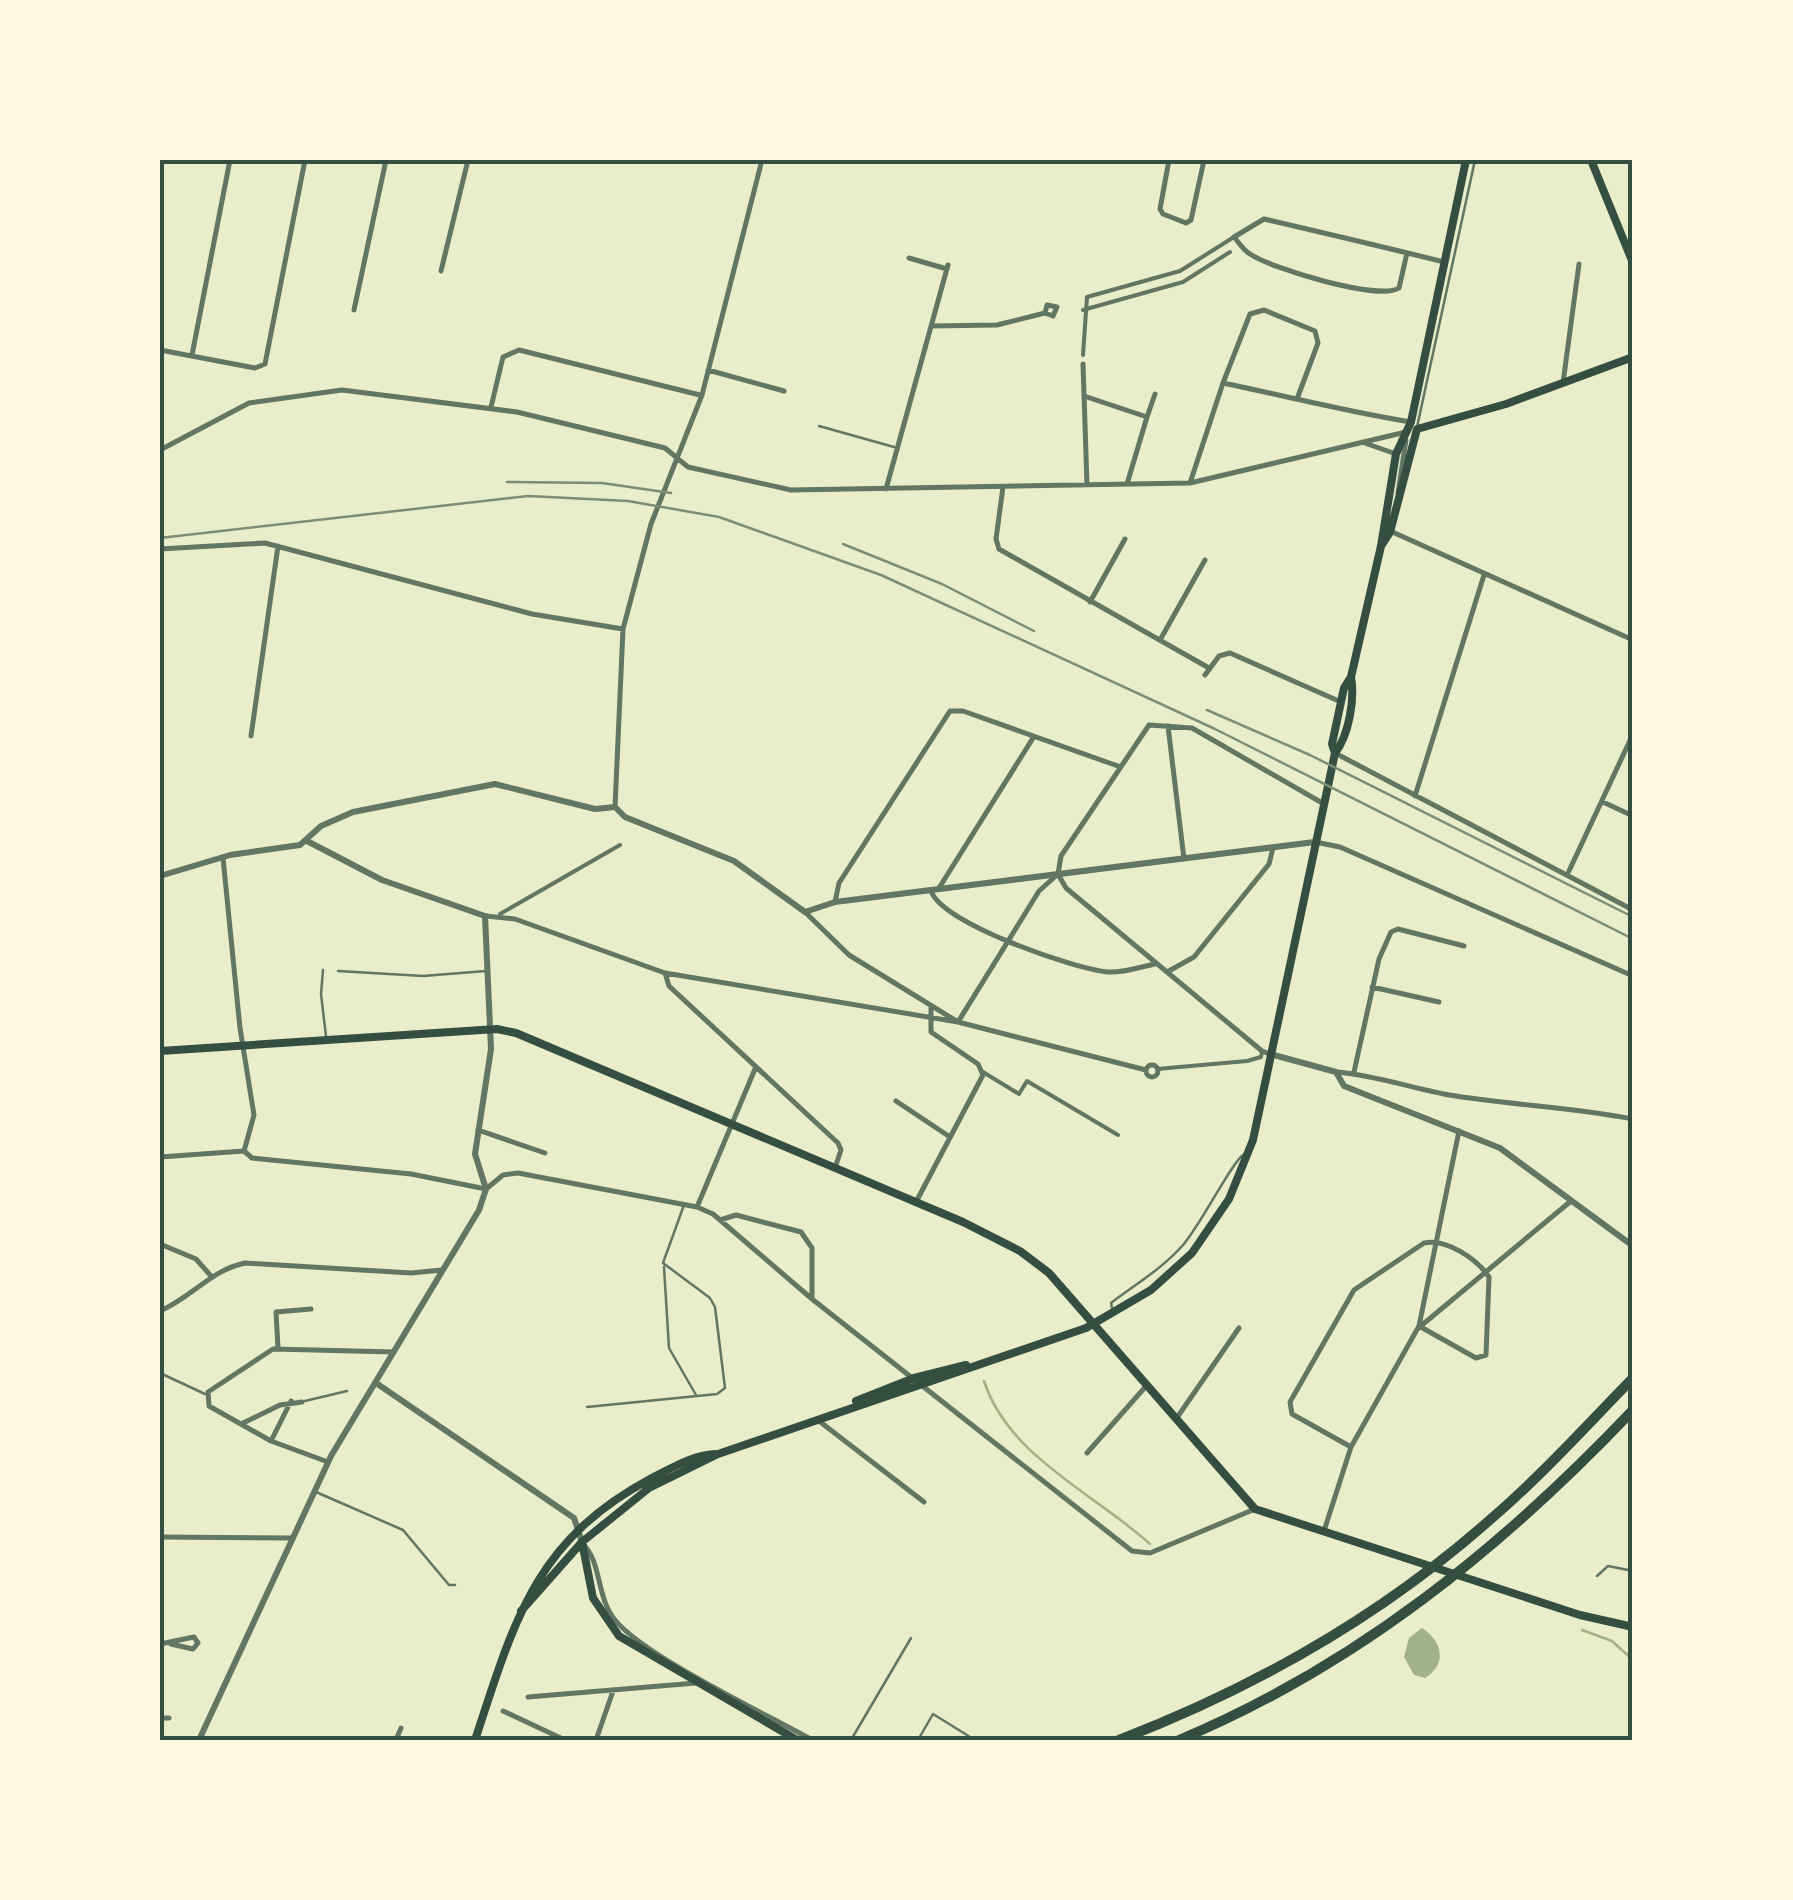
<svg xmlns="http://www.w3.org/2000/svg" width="1793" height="1900" font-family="'Titillium Web',sans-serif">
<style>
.water{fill:#a3b18a}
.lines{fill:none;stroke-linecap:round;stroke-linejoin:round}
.stream{stroke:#a3b18a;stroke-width:2.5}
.service{stroke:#617663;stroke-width:2.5}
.pedestrian{stroke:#617663;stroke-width:4}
.minor{stroke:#617663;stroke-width:5}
.tertiary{stroke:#617663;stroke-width:6}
.secondary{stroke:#344e41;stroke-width:8}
.motorway{stroke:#344e41;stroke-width:10}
.rail{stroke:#7c8e77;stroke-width:2.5}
.neatline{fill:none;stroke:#344e41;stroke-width:4}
</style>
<rect width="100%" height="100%" fill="#e9edc9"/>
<path class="water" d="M1422,1628C1442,1641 1448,1664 1425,1678L1414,1675L1404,1657L1409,1638Z"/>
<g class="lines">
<path class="stream" d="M984,1381C1008,1456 1095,1494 1150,1544
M1582,1630L1612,1641L1633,1660"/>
<path class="service" d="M819,426L894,447
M1417,427L1475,160
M323,970L321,994L326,1036
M338,971L423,976L486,971
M664,1267L669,1348L696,1395
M1112,1308L1111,1303C1136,1284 1163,1268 1183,1245C1200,1226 1232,1162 1243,1155
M160,1373L205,1394
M305,1401L347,1391
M587,1407L717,1394L725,1388L715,1307L710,1298L663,1263L684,1205
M316,1492L403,1530L449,1585H455
M1597,1576L1608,1566L1633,1571
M851,1740L911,1638
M918,1740L933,1714L975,1740"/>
<path class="pedestrian" d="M1083,310L1183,282L1230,252
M1083,355L1087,297L1180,271L1234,237
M500,914L620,845
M1157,1069L1247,1061L1261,1057L1262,1051
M983,1072L1019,1094L1027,1081L1118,1135"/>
<path class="minor" d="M1169,160L1160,209L1163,214L1186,223L1191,220L1204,160
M160,165L161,160
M1407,253L1399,288C1379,301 1272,269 1250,254C1244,251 1239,243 1234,237L1264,219C1324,233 1384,247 1444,262
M909,258L947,269
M441,271L468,160
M354,310L386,160
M932,326L997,325L1045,313L1053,316L1057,307L1047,305L1045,313
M160,350L255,368L265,364L305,160
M192,355L230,160
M1083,364L1087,485
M708,370L784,391
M1563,383L1579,264
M1084,396L1147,417L1127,484
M1297,399L1318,343L1315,331L1264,310L1250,314L1223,383C1286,396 1348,412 1411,422
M491,407L503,357L519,350L700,395
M1147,417L1155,394
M1362,442L1396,454
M160,450L249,403L342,390L517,412L665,448L688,467L791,490L1190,483L1406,432
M1190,483L1223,383
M1003,487L996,539L999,549L1209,668
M886,489L948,265
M1398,493L1406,440
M1388,530L1633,640
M160,549L265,543L532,614L623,629
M1090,602L1125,539
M1160,640L1205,560
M1205,675L1219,656L1230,653L1341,702
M1168,726L1184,859
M251,736L278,546
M1335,753L1633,910
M1415,796L1484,575
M1603,802L1633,816
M615,807L623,629L651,524L702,395L762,160
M1315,842L1340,847L1633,976
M223,858L240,1028L254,1115L244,1151
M1569,871L1633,734
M1058,874L1066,888L1262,1051L1272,1055
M939,888L1033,738
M931,891C943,924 1072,968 1108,972C1123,973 1140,967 1155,964
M835,902L839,883L950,711H963L1118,766
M805,912L849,955L958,1022L1146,1070
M486,916L515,919L665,973L958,1022
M1167,972L1194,957L1269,864L1273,848
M665,973L669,986L838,1143L841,1150L835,1168
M1372,987L1439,1002
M958,1022L1039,891L1058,874L1061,856L1149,725L1192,728L1324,804
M1146 1071a6 6 0 1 1 12 0a6 6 0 1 1-12 0Z
M1336,1072C1375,1075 1411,1088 1449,1095C1510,1105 1572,1107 1633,1119
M1354,1072L1379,959L1391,932L1398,929L1464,946
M896,1101L950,1137
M478,1130L545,1153
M244,1151L252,1158L411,1174L486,1189L503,1175L518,1173L697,1207L713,1214L812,1299L1132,1551L1150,1553L1255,1509
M160,1157L244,1151
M916,1202L983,1075L978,1064L931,1032V1006
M697,1207L755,1069
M720,1220L736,1215L801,1232L812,1248V1296
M160,1244L196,1259L211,1276
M160,1311C191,1298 211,1270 245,1263L411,1273L442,1270
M1422,1325L1571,1201
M278,1348L276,1312L311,1309
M1176,1419L1239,1328
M819,1421L924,1502
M241,1424L280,1405L302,1402
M271,1441L291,1401
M1351,1447L1292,1414L1290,1402L1354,1290L1424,1243C1446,1238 1477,1259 1489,1277L1486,1355L1476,1358L1419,1326
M1087,1453L1147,1385
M328,1462L271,1441L209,1406L208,1392L273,1349L394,1352
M1324,1531L1351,1447L1419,1326L1459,1131
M160,1537L292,1538
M583,1544C602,1563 596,1597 615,1620C644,1656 766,1714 812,1740
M160,1644L194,1637L198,1643L193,1649L171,1644
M528,1697L696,1683
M503,1711L565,1740
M160,1718H169
M396,1740L401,1728
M596,1740L613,1691"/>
<path class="tertiary" d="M160,876L230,855L300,845L321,826L353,812L495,784L595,809L615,807L625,817L734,861L805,912L835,902L1315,842
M1274,1055L1336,1072L1344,1086L1500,1148L1633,1246
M376,1383L574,1518L582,1542
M199,1740L331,1456L479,1210L486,1189L475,1154L491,1049L485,916L382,880L307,841"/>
<path class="secondary" d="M1591,160L1633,263
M1381,546L1390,532L1417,429L1506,404L1633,357
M1335,753C1349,735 1355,699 1351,677
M160,1051L497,1029L516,1033L963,1222L1020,1251L1049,1273L1255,1509L1580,1615L1633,1627
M856,1401L914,1378L966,1365
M582,1542L593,1598L619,1636L797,1740
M521,1611L582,1542L649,1488L718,1454L1086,1328L1151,1290L1192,1253L1229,1199L1253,1140L1335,753L1332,744L1344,688L1351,677L1381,546L1396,454L1411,422L1466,160
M475,1740C514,1623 533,1542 650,1479C670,1469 692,1455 715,1454"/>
<path class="motorway" d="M1119,1740C1254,1688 1383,1615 1492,1518C1542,1475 1587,1425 1633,1378
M1179,1740C1356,1666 1502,1548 1633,1410"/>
<path class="rail" d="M507,482L602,483L671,493
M160,538L528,496L628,501L719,517L881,575L1215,729L1633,939
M843,544L942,584L1034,631
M1207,710L1310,755L1633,917"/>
</g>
<rect width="1793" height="1900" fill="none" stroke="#fefae0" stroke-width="325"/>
<rect x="162" y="162" width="1468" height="1576" class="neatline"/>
</svg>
